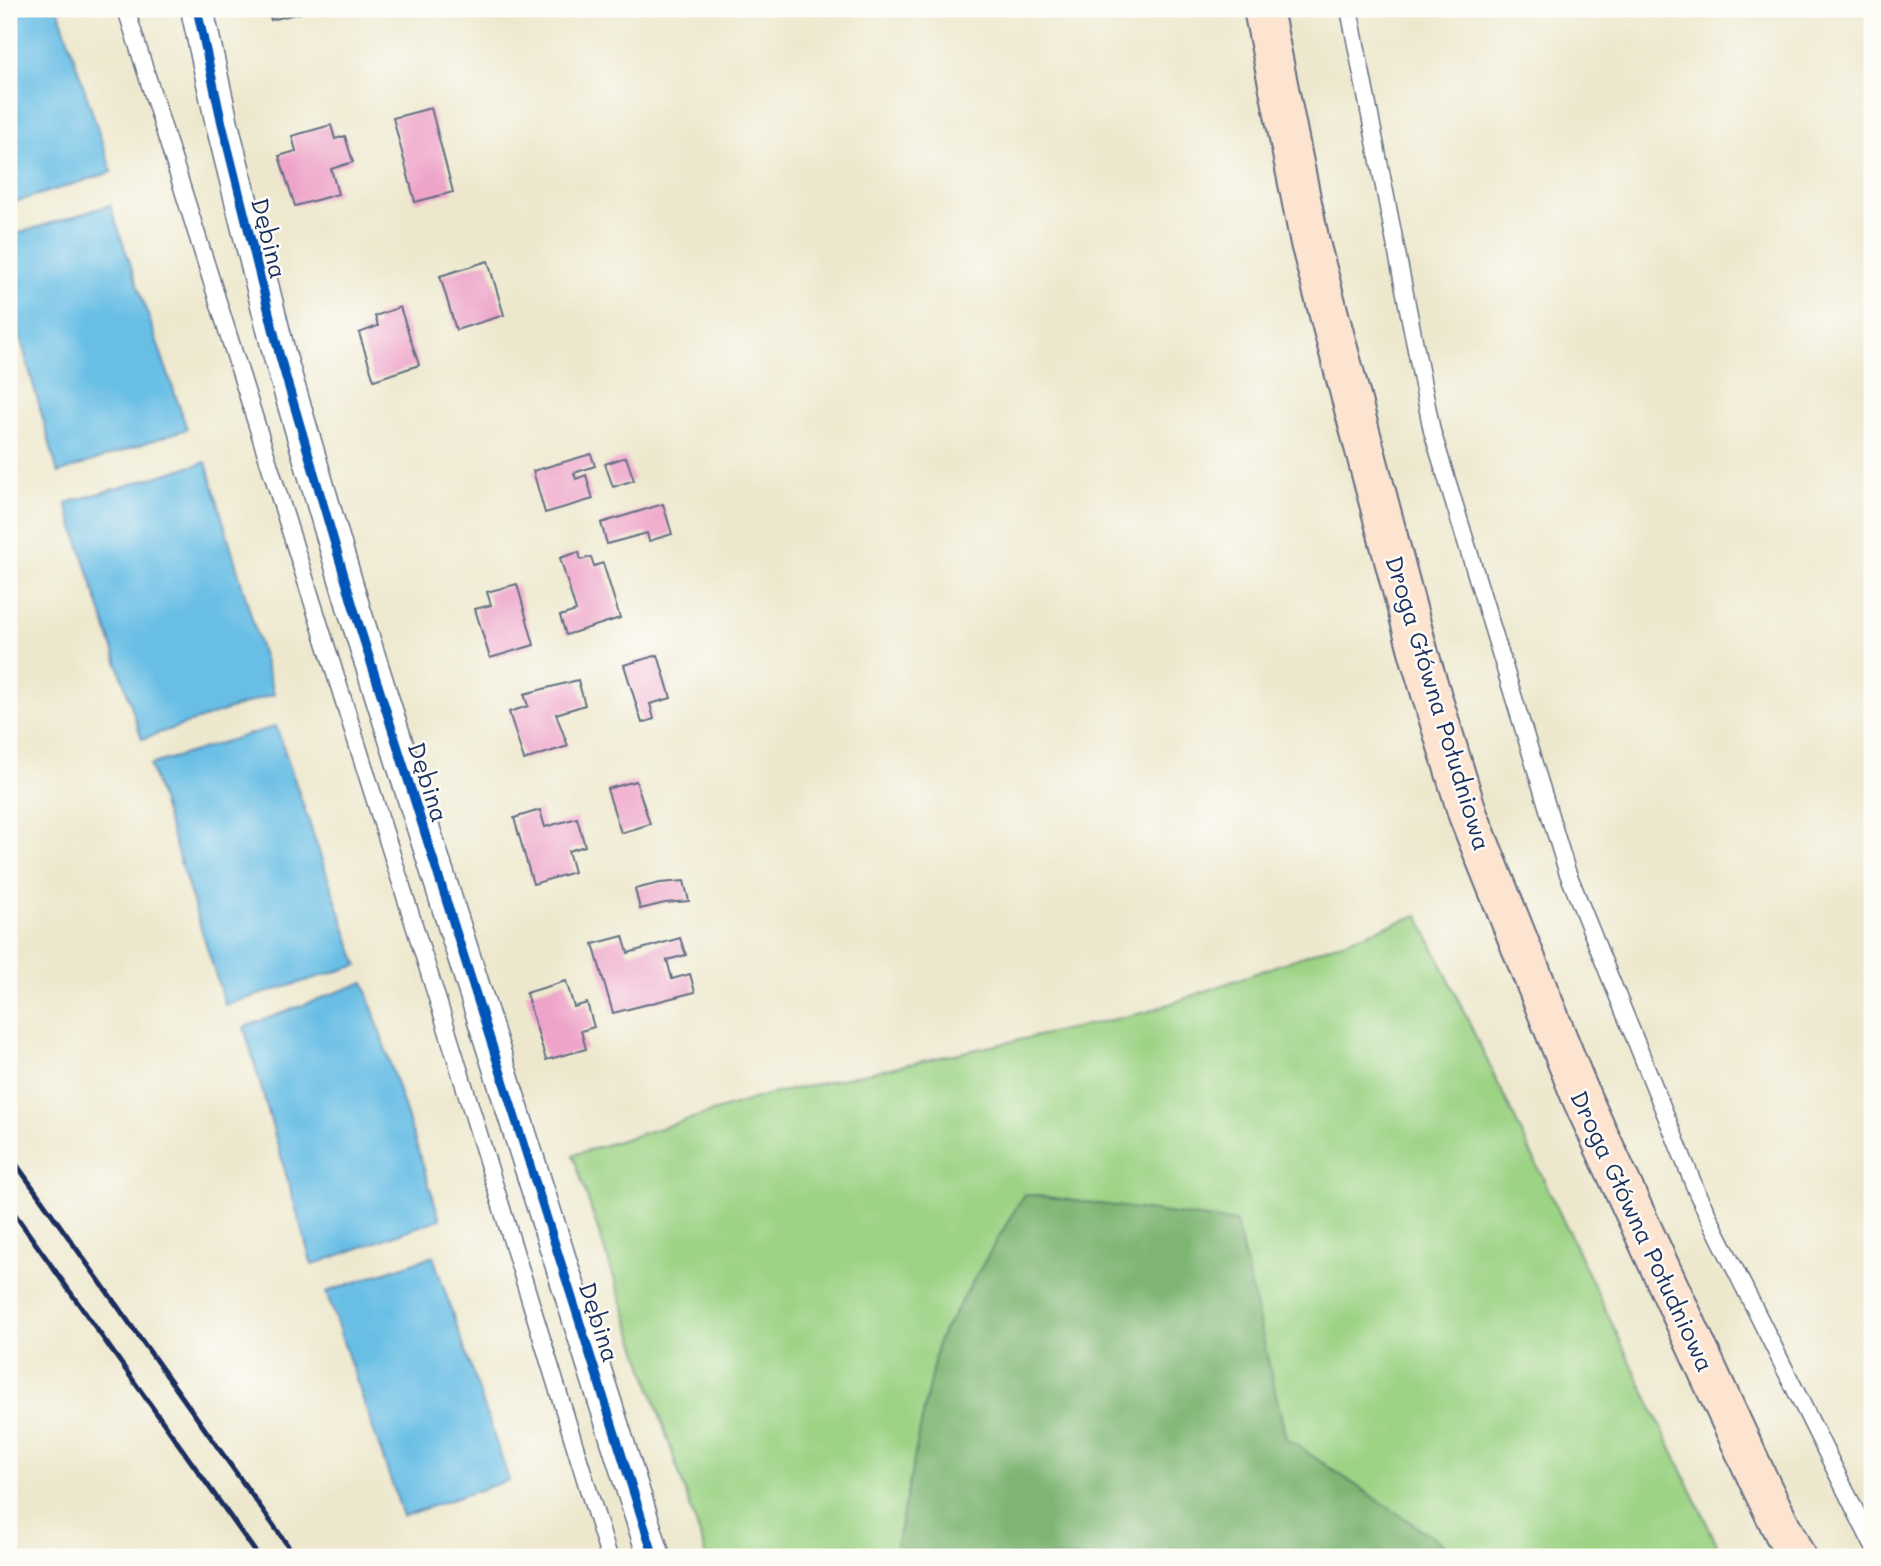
<svg xmlns="http://www.w3.org/2000/svg" width="1881" height="1566" font-family="Mali,sans-serif">
<style>
.green{fill:#9dd385;stroke:#5c8172;stroke-width:2}
.forest{fill:#7eb572;stroke:#4c7268;stroke-width:2}
.water{fill:#68bee5;stroke:#4276a2;stroke-width:2}
.building{fill:#eea4c9}
.lines{fill:none;stroke-linecap:round;stroke-linejoin:round}
.lane-casing{stroke:#647085;stroke-width:19}
.street-casing{stroke:#647085;stroke-width:35}
.secondary-casing{stroke:#647085;stroke-width:42}
.lane{stroke:#fff;stroke-width:16}
.street{stroke:#fff;stroke-width:32}
.secondary{stroke:#fde4d1;stroke-width:38}
.rail{stroke:#1b2f5e;stroke-width:5}
.cycleway-casing{stroke:#fdfcf7;stroke-width:13}
.cycleway{stroke:#0057b8;stroke-width:9}
.labels{text-anchor:middle;dominant-baseline:central;stroke-width:5;stroke-linejoin:round;paint-order:stroke}
.street-label{font-size:24px;fill:#1b2f5e;stroke:#fdfcf7}
</style>
<rect width="100%" height="100%" fill="#fdfcf7"/>
<filter id="ink" filterUnits="userSpaceOnUse"><feTurbulence type="fractalNoise" baseFrequency=".0143" numOctaves="2"/><feDisplacementMap in="SourceGraphic" scale="14" xChannelSelector="R" yChannelSelector="G"/><feConvolveMatrix kernelMatrix="1 2 1 2 8 2 1 2 1" color-interpolation-filters="sRGB"/></filter>
<filter id="wash" filterUnits="userSpaceOnUse"><feTurbulence type="fractalNoise" baseFrequency=".00686" numOctaves="4" result="noise"/><feDisplacementMap in="SourceGraphic" scale="28" xChannelSelector="R" yChannelSelector="G"/><feGaussianBlur stdDeviation="1.57" result="paint"/><feColorMatrix in="noise" values="0 0 0 0 0 0 0 0 0 0 0 0 0 0 0 0 0 1.4 0 .05"/><feComposite in="paint" operator="in"/></filter>
<g filter="url(#wash)">
<rect width="100%" height="100%" fill="#ede8cd"/>
<path class="green" d="M1418,915L1723,1557H707L573,1155L767,1095L1147,1012Z"/>
<path class="forest" d="M1024,1194L1236,1222L1286,1438L1462,1557H894L938,1341Z"/>
<path class="water" d="M9,9H58L112,172L9,204Z
M110,205L187,429L58,473L9,297V236Z
M206,462L274,694L142,739L66,503Z
M276,726L358,965L225,1005L150,765Z
M364,982L440,1219L312,1265L244,1027Z
M433,1256L509,1480L403,1516L326,1292Z"/>
<g id="blocks">
<path class="building" d="M268,9H312V10L271,20Z
M431,108L453,192L415,202L393,118Z
M331,125L335,139L345,136L353,162L331,169L338,194L295,206L279,156L296,151L292,136Z
M488,261L504,315L456,330L440,276Z
M400,307L419,365L374,380L359,333L378,326L375,316Z
M591,454L595,466L574,473L576,479L586,475L593,499L545,513L533,471Z
M626,457L634,480L613,487L605,464Z
M663,504L672,534L649,541L647,533L607,544L601,523Z
M579,552L581,560L591,557L594,566L603,563L620,618L566,635L560,616L576,611L560,558Z
M517,584L534,645L490,658L475,609L491,605L487,592Z
M658,655L671,698L650,704L654,719L642,723L624,665Z
M578,680L585,705L556,714L568,746L524,760L509,712L528,706L524,694Z
M636,781L650,824L621,833L607,789Z
M540,810L545,827L577,818L585,846L568,851L574,872L533,884L514,818Z
M684,881L689,901L665,903L640,909L635,889L660,883Z
M623,936L628,953L680,938L686,955L667,960L672,979L690,974L695,992L613,1013L593,944Z
M566,981L574,1007L587,1003L594,1027L581,1031L586,1049L546,1060L526,993Z"/>
</g>
</g>
<g filter="url(#ink)">
<use href="#blocks" fill-opacity="0" stroke="#647085" stroke-width="2"/>
<g class="lines">
<defs>
<path id="lane" d="M126,9L443,1017L609,1557
M1349,9L1432,431L1567,871L1698,1195L1872,1544"/>
<path id="street" d="M197,9L222,124L280,357L353,606L654,1557"/>
<path id="secondary" d="M1263,9L1310,243L1419,654L1468,815L1582,1099L1762,1488L1796,1557"/>
</defs>
<use href="#lane" class="lane-casing"/>
<use href="#street" class="street-casing"/>
<use href="#secondary" class="secondary-casing"/>
<use href="#lane" class="lane"/>
<use href="#street" class="street"/>
<use href="#secondary" class="secondary"/>
<path class="rail" d="M9,1154L296,1557
M9,1206L259,1557"/>
<defs>
<path id="cycleway" d="M197,9L222,124L280,357L353,606L654,1557"/>
</defs>
<use href="#cycleway" class="cycleway-casing"/>
<use href="#cycleway" class="cycleway"/>
</g>
</g>
<g class="labels">
<g class="street-label">
<text transform="translate(270 238) rotate(76)">Dębina</text>
<text transform="translate(1439 703) rotate(73)">Droga Główna Południowa</text>
<text transform="translate(429 782) rotate(72)">Dębina</text>
<text transform="translate(1643 1231) rotate(65)">Droga Główna Południowa</text>
<text transform="translate(600 1322) rotate(72)">Dębina</text>
</g>
</g>
<rect width="1881" height="1566" fill="none" stroke="#fdfcf7" stroke-width="35"/>
</svg>
